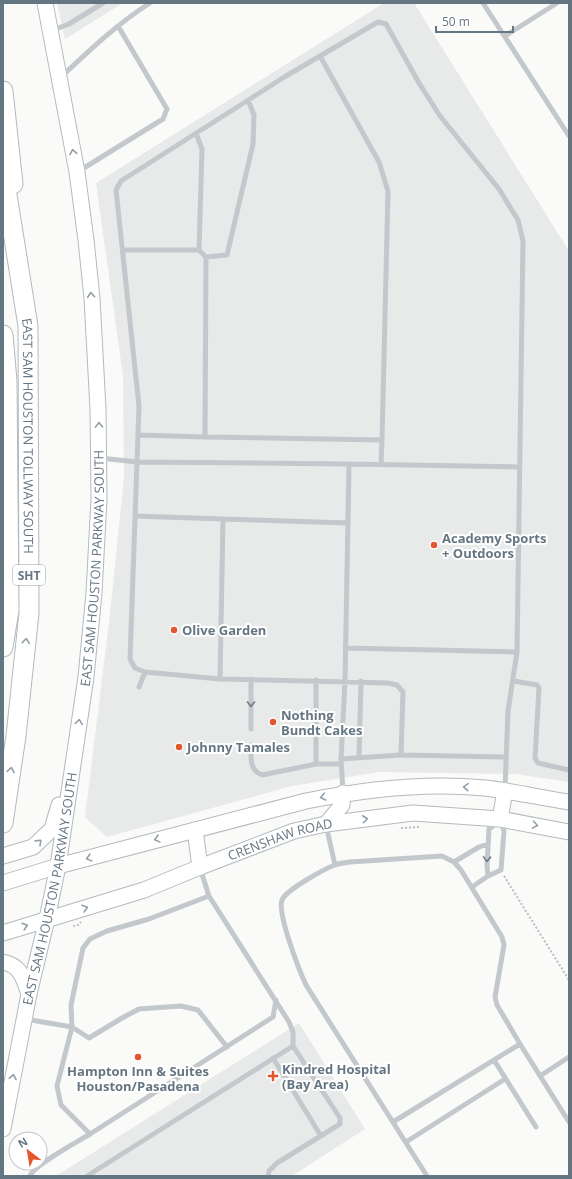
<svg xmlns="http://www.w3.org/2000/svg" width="572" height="1179" font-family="'Open Sans',sans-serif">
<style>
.built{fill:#e8e9e9}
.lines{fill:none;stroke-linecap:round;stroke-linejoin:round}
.secondary-casing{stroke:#b3babf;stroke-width:17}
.motorway-casing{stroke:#b4b9bd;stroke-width:21}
.path{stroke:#bbbfc2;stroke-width:2;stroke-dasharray:2 2;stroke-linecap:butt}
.service{stroke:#c3c8cc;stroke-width:5}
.secondary{stroke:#fff;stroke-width:15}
.motorway{stroke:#fff;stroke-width:19}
.oneway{stroke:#939fa8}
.oneway2{stroke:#6a7a87}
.poi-dot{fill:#e4572e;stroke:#fff;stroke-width:1.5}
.labels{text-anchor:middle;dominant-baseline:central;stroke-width:4;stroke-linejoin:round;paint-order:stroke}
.shield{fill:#fff;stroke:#939fa8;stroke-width:1}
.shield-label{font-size:12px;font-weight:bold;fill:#657683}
.street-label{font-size:13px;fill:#657683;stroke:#fff}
.poi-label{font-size:13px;font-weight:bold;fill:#657683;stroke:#fff;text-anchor:start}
</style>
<rect width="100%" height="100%" fill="#fafaf8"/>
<path class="built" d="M57,3H123L65,39Z
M384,3H414L569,251V782L515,774L379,772L292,786L107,837L85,817L109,623L124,477L123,376L96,183Z
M299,1023L365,1129L292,1176H56Z"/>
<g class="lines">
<defs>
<g id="secondary">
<path d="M500,819L505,791"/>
<path d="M326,824L342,805L343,793"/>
<path d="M195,830L200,867"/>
<path d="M3,856L33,847L52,829L59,805"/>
<path d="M3,883L58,866L306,801C365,789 425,782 485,788C513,791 541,798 569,802"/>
<path id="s1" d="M3,933L144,890L200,867L294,831L326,824L413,813L500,819L569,832"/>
<path d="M3,962C21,966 23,977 29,994"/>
<path id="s2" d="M3,1129L29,994L47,919L58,866L86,677L94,593L99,499L98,409L92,298L86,240L77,172L45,3"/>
</g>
<g id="motorway">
<path d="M3,91L13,184"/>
<path id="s3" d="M3,170L28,326L29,613L16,736L3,823"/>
<path d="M3,335L7,381L9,610L3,647"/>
</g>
</defs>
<use href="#secondary" class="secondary-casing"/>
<use href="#motorway" class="motorway-casing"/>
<path class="path" d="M401,828L419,827
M504,876L569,980
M73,926L78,925L81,922"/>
<path class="service" d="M483,3L569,136
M53,30L69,24L103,3
M505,36L557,3
M320,56L379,162L388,191L382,440
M61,77C90,50 117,24 150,3
M79,171L163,119L167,109L118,26
M123,250H199L202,149L196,133
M199,250L206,257L205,437L382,440L381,464
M206,257L227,255L253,144L254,115L248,100
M138,435L205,437
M100,458L137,462L349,464L520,467
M135,516L223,519
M345,648L517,652
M220,679L223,519L348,523
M251,679V729
M514,681L537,685L539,688L535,758L538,763L569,770
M139,687L145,672
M251,745C251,757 249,770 262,775L316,764H341
M401,755L403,692L397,685L388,683L220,679L145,672L135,668L130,659L139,406L116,190L121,181L286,76L378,22L386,24L419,83L440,116L499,189L518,220L523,241L517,652L508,711L505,788
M359,757L361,681
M341,759L401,755L505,757
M316,764V680
M343,792L341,759L345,681L349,464
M326,825L335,865
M454,862L479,847L488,844
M488,876L487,865L489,829L497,823
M472,887L488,876L501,870L504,831L501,822
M209,896L149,919L107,931L90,939L83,948L71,1005L72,1027L89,1038L122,1018L139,1009L181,1006L198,1010L227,1047
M25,1019L72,1027L57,1086L61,1105L90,1134C77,1142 34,1165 30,1176
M273,1058L321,1136
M494,1060L536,1127
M540,1076L569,1057
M393,1122L520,1044
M90,1134L273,1017L276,1000
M406,1142L505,1079
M87,1176L293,1046V1032L289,1022L209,896L200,868
M268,1176L269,1171L277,1163L340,1124V1118L293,1046
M427,1176L306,985C299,970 277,913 282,900C286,890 324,869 335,865C339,863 345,863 350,862L442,856L454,862L461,870L502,937L504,945L495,997L497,1005L520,1044L569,1122"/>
<use href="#secondary" class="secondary"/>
<use href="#motorway" class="motorway"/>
</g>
<defs><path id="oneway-chevron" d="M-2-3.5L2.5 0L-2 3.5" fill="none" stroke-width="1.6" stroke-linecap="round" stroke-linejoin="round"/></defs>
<g class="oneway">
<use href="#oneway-chevron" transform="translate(73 152) rotate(-101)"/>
<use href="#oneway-chevron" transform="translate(91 295) rotate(-95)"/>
<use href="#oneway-chevron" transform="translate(99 425) rotate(-91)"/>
<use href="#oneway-chevron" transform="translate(26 641) rotate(-84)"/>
<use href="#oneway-chevron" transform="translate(79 722) rotate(-82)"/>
<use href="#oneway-chevron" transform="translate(11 770) rotate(-81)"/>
<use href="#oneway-chevron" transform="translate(466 787) rotate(-177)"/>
<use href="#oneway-chevron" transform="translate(323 797) rotate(169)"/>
<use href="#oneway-chevron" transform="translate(365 819) rotate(-7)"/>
<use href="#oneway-chevron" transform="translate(535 825) rotate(10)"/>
<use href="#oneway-chevron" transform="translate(157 839) rotate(165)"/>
<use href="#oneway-chevron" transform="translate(39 842) rotate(-44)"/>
<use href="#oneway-chevron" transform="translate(89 858) rotate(165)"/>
<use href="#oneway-chevron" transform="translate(85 908) rotate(-17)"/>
<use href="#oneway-chevron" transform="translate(25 926) rotate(-17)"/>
<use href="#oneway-chevron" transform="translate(13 1077) rotate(-79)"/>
</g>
<g class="oneway2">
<use href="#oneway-chevron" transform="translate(251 704) rotate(90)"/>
<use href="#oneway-chevron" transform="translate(487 859) rotate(92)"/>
</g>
<g class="poi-dot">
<circle cx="434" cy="545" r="4"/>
<circle cx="174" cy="630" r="4"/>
<circle cx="273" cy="722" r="4"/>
<circle cx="179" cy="747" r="4"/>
<circle cx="138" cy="1057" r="4"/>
<path d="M271 1070h4v4h4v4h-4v4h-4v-4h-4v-4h4z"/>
</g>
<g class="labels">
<rect class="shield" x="13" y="565" width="32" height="20" rx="3"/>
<g class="shield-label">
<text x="29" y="575">SHT</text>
</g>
<g class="street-label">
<text stroke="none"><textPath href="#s3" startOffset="268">EAST SAM HOUSTON TOLLWAY SOUTH</textPath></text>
<text stroke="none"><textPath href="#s2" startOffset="569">EAST SAM HOUSTON PARKWAY SOUTH</textPath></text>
<text stroke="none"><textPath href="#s1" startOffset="293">CRENSHAW ROAD</textPath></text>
<text stroke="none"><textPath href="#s2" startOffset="245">EAST SAM HOUSTON PARKWAY SOUTH</textPath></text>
</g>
<g class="poi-label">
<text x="442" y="538">Academy Sports<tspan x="442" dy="15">+ Outdoors</tspan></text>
<text x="182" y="630">Olive Garden</text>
<text x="281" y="715">Nothing<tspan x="281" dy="15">Bundt Cakes</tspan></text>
<text x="187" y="747">Johnny Tamales</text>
<text x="282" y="1069">Kindred Hospital<tspan x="282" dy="15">(Bay Area)</tspan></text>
<text x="138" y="1071" text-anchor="middle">Hampton Inn &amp; Suites<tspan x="138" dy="15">Houston/Pasadena</tspan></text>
</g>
</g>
<rect width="572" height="1179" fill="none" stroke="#657683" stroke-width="8"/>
<g transform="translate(28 1151) rotate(329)"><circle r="19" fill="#ffffff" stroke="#c1c8cd"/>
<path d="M0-3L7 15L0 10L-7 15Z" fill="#e4572e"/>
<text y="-6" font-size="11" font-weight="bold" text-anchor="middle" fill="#657683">N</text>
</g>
<path d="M436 26v6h77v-6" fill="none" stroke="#657683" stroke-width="2"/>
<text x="442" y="26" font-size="12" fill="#657683" stroke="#ffffff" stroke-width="3" paint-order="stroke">50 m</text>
</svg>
